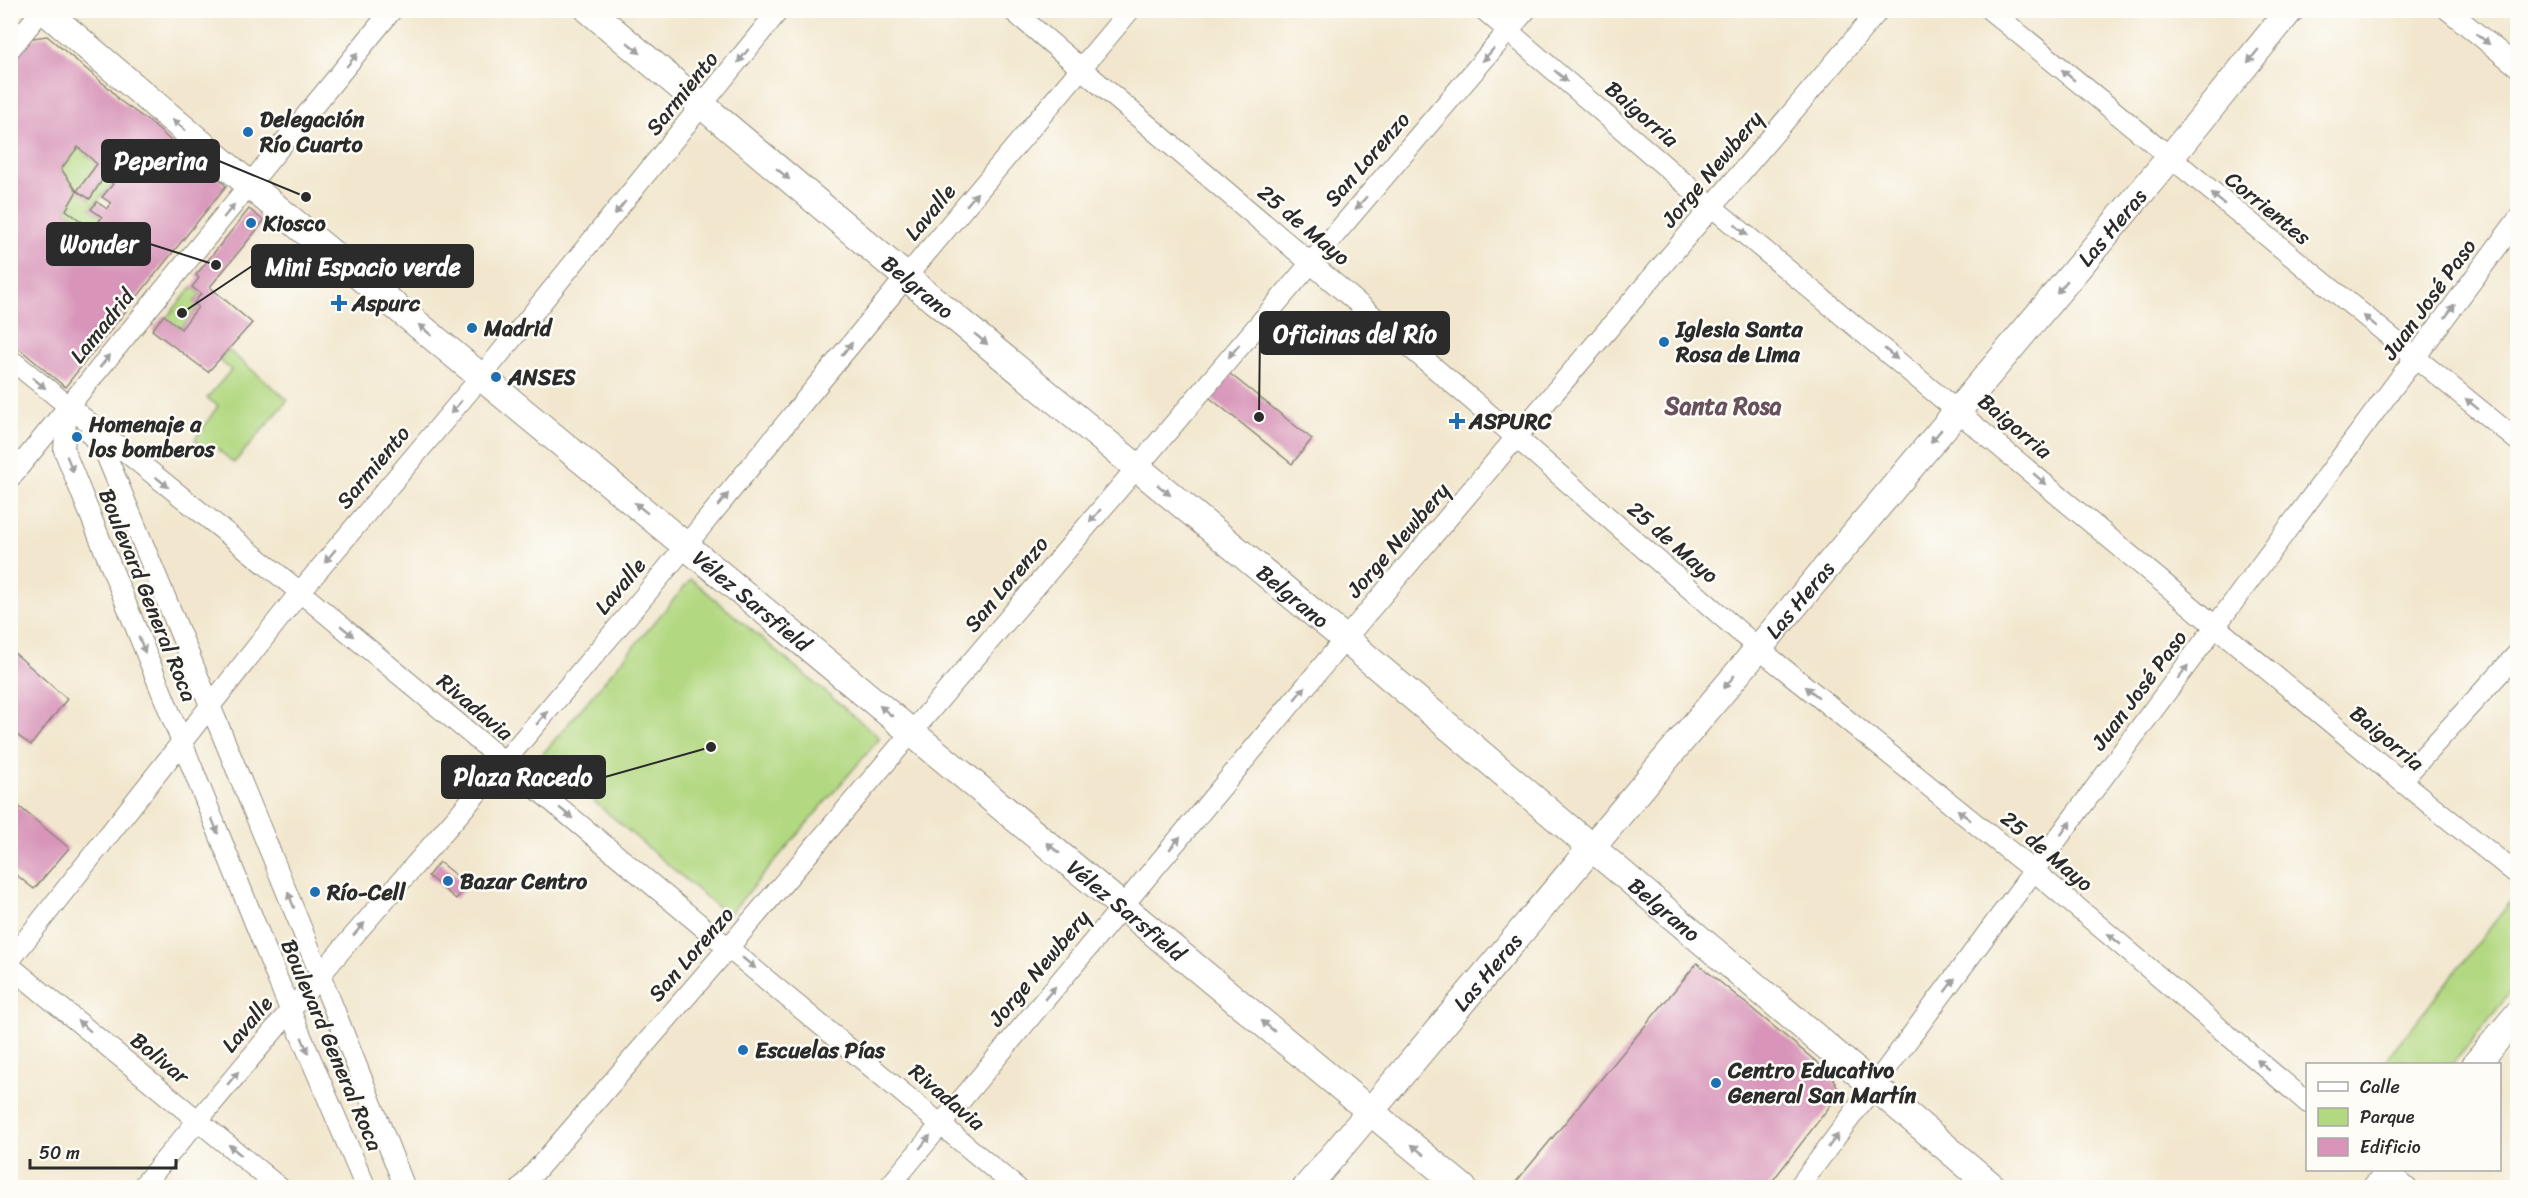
<svg xmlns="http://www.w3.org/2000/svg" width="2528" height="1198" font-family="Sriracha,sans-serif">
<style>
.green{fill:#b2d881;stroke:#6e8256;stroke-width:1.5}
.building{fill:#d895b9;fill-rule:evenodd}
.lines{fill:none;stroke-linecap:round;stroke-linejoin:round}
.minor-casing{stroke:#8e897c;stroke-width:22}
.secondary-casing{stroke:#8e897c;stroke-width:29}
.minor{stroke:#fff;stroke-width:20}
.secondary{stroke:#fff;stroke-width:27}
.oneway{fill:#a0a0a0}
.poi-dot{fill:#1f6fb2;stroke:#fdfcf7;stroke-width:2}
.labels{text-anchor:middle;dominant-baseline:central;stroke-width:5;stroke-linejoin:round;paint-order:stroke}
.street-label{font-size:22px;fill:#2b2b2b;stroke:#fdfcf7}
.poi-label{font-size:22px;font-weight:bold;fill:#2b2b2b;stroke:#fdfcf7;text-anchor:start}
.neighbourhood-label{font-size:24px;font-weight:bold;fill:#68505d;stroke:#fdfcf7}
.leader{fill:none;stroke:#2b2b2b;stroke-width:2}
.callout-dot{fill:#2b2b2b;stroke:#fdfcf7;stroke-width:2}
.callout{fill:#2b2b2b;stroke:#2b2b2b;stroke-width:2}
.callout-label{font-size:24px;text-anchor:middle;font-weight:bold;fill:#fff}
</style>
<rect width="100%" height="100%" fill="#fdfcf7"/>
<filter id="ink" filterUnits="userSpaceOnUse"><feTurbulence type="fractalNoise" baseFrequency=".0167" numOctaves="2"/><feDisplacementMap in="SourceGraphic" scale="12" xChannelSelector="R" yChannelSelector="G"/><feConvolveMatrix kernelMatrix="1 2 1 2 8 2 1 2 1" color-interpolation-filters="sRGB"/></filter>
<filter id="wash" filterUnits="userSpaceOnUse"><feTurbulence type="fractalNoise" baseFrequency=".008" numOctaves="4" result="noise"/><feDisplacementMap in="SourceGraphic" scale="24" xChannelSelector="R" yChannelSelector="G"/><feGaussianBlur stdDeviation="1.35" result="paint"/><feColorMatrix in="noise" values="0 0 0 0 0 0 0 0 0 0 0 0 0 0 0 0 0 1.4 0 .05"/><feComposite in="paint" operator="in"/></filter>
<g filter="url(#wash)">
<rect width="100%" height="100%" fill="#f2e7ce"/>
<path class="green" d="M78,147L97,164L81,192L90,199L104,177L113,184L91,208L102,217L93,230L66,210L77,191L61,169Z
M192,287L201,294L194,302L198,307L181,329L166,318Z
M228,350L288,400L234,463L215,447L206,453L195,439L218,406L207,398L231,370L219,360Z
M691,579L880,738L728,916L541,756Z
M2515,896L2518,898L2517,984L2453,1064H2383Z"/>
<g id="blocks">
<path class="building" d="M47,36L111,90L119,100L151,123L206,172L209,168L226,186L65,387L10,341V59L26,39ZM78,147L97,164L77,191L90,199L104,177L113,184L102,197L111,203L107,209L97,202L91,209L102,217L93,230L66,210L77,191L61,169Z
M249,209L264,221L210,287L252,323L208,372L152,330L164,315L181,329L198,307L194,303L201,294L192,287L199,278L196,275Z
M1225,370L1312,439L1292,464L1205,394Z
M10,649L67,699L31,745L10,730Z
M10,799L69,848L34,889L10,870Z
M439,862L468,885L456,899L428,876Z
M1697,963L1831,1074L1840,1093L1767,1188H1511Z"/>
</g>
</g>
<g filter="url(#ink)">
<use href="#blocks" fill-opacity="0" stroke="#8e897c" stroke-width="1.5"/>
<g class="lines">
<defs>
<path id="minor" d="M1012,10L1517,438L1758,648L2034,871L2308,1103
M1484,10L1711,206L2401,781L2518,875
M1990,10L2518,441
M2448,10L2518,67
M10,49L42,10
M10,359L300,592L1017,1188
M67,407L64,450L290,1010L366,1188
M90,434L104,450C206,695 308,940 405,1188
M10,478L392,10
M2401,781L2518,653
M10,960L300,592L481,377L779,10
M10,966L280,1188
M2386,1170L2407,1188
M141,1188L343,948L504,762L646,594L906,277L1130,10
M521,1188L729,947L1526,10
M888,1188L1345,639L1879,10
M1798,1188L2518,219"/>
<g id="secondary">
<path id="s1" d="M44,10L278,209L1463,1188"/>
<path id="s2" d="M589,10L906,277L1345,639L1994,1188"/>
<path d="M2476,1064L2518,1014"/>
<path id="s3" d="M1306,1188L2169,159L2290,10"/>
<path d="M2376,1188L2391,1170"/>
</g>
</defs>
<use href="#minor" class="minor-casing"/>
<use href="#secondary" class="secondary-casing"/>
<use href="#minor" class="minor"/>
<use href="#secondary" class="secondary"/>
</g>
<defs><path id="oneway-solid" d="M-6-.8H1V-3.2L6.5 0L1 3.2V.8H-6Z" transform="scale(1.5)"/></defs>
<g class="oneway">
<use href="#oneway-solid" transform="translate(2483 39) rotate(39)"/>
<use href="#oneway-solid" transform="translate(634 48) rotate(40)"/>
<use href="#oneway-solid" transform="translate(1488 55) rotate(131)"/>
<use href="#oneway-solid" transform="translate(743 56) rotate(128)"/>
<use href="#oneway-solid" transform="translate(2253 56) rotate(129)"/>
<use href="#oneway-solid" transform="translate(352 60) rotate(-51)"/>
<use href="#oneway-solid" transform="translate(2068 75) rotate(-140)"/>
<use href="#oneway-solid" transform="translate(1561 76) rotate(41)"/>
<use href="#oneway-solid" transform="translate(179 125) rotate(-140)"/>
<use href="#oneway-solid" transform="translate(783 174) rotate(40)"/>
<use href="#oneway-solid" transform="translate(972 199) rotate(-50)"/>
<use href="#oneway-solid" transform="translate(2218 199) rotate(-141)"/>
<use href="#oneway-solid" transform="translate(1361 203) rotate(131)"/>
<use href="#oneway-solid" transform="translate(620 208) rotate(129)"/>
<use href="#oneway-solid" transform="translate(229 211) rotate(-51)"/>
<use href="#oneway-solid" transform="translate(1741 230) rotate(40)"/>
<use href="#oneway-solid" transform="translate(2062 287) rotate(130)"/>
<use href="#oneway-solid" transform="translate(2450 311) rotate(-54)"/>
<use href="#oneway-solid" transform="translate(2370 321) rotate(-141)"/>
<use href="#oneway-solid" transform="translate(425 330) rotate(-140)"/>
<use href="#oneway-solid" transform="translate(981 339) rotate(40)"/>
<use href="#oneway-solid" transform="translate(847 349) rotate(-51)"/>
<use href="#oneway-solid" transform="translate(1234 351) rotate(130)"/>
<use href="#oneway-solid" transform="translate(1891 354) rotate(40)"/>
<use href="#oneway-solid" transform="translate(105 361) rotate(-51)"/>
<use href="#oneway-solid" transform="translate(39 383) rotate(40)"/>
<use href="#oneway-solid" transform="translate(2472 404) rotate(-141)"/>
<use href="#oneway-solid" transform="translate(456 407) rotate(130)"/>
<use href="#oneway-solid" transform="translate(1936 436) rotate(130)"/>
<use href="#oneway-solid" transform="translate(70 464) rotate(68)"/>
<use href="#oneway-solid" transform="translate(2040 479) rotate(40)"/>
<use href="#oneway-solid" transform="translate(162 482) rotate(39)"/>
<use href="#oneway-solid" transform="translate(1164 490) rotate(39)"/>
<use href="#oneway-solid" transform="translate(723 500) rotate(-51)"/>
<use href="#oneway-solid" transform="translate(641 508) rotate(-141)"/>
<use href="#oneway-solid" transform="translate(1095 516) rotate(130)"/>
<use href="#oneway-solid" transform="translate(330 556) rotate(130)"/>
<use href="#oneway-solid" transform="translate(347 631) rotate(40)"/>
<use href="#oneway-solid" transform="translate(142 645) rotate(68)"/>
<use href="#oneway-solid" transform="translate(2183 672) rotate(-53)"/>
<use href="#oneway-solid" transform="translate(1729 682) rotate(130)"/>
<use href="#oneway-solid" transform="translate(1812 692) rotate(-141)"/>
<use href="#oneway-solid" transform="translate(1300 693) rotate(-50)"/>
<use href="#oneway-solid" transform="translate(886 711) rotate(-140)"/>
<use href="#oneway-solid" transform="translate(542 718) rotate(-50)"/>
<use href="#oneway-solid" transform="translate(566 813) rotate(39)"/>
<use href="#oneway-solid" transform="translate(1964 815) rotate(-141)"/>
<use href="#oneway-solid" transform="translate(215 826) rotate(68)"/>
<use href="#oneway-solid" transform="translate(2066 828) rotate(-53)"/>
<use href="#oneway-solid" transform="translate(1175 843) rotate(-50)"/>
<use href="#oneway-solid" transform="translate(1053 848) rotate(-141)"/>
<use href="#oneway-solid" transform="translate(291 900) rotate(-112)"/>
<use href="#oneway-solid" transform="translate(359 929) rotate(-49)"/>
<use href="#oneway-solid" transform="translate(2114 939) rotate(-140)"/>
<use href="#oneway-solid" transform="translate(749 963) rotate(40)"/>
<use href="#oneway-solid" transform="translate(1950 985) rotate(-53)"/>
<use href="#oneway-solid" transform="translate(1050 993) rotate(-50)"/>
<use href="#oneway-solid" transform="translate(84 1026) rotate(-141)"/>
<use href="#oneway-solid" transform="translate(1268 1026) rotate(-140)"/>
<use href="#oneway-solid" transform="translate(305 1045) rotate(67)"/>
<use href="#oneway-solid" transform="translate(2263 1065) rotate(-140)"/>
<use href="#oneway-solid" transform="translate(233 1078) rotate(-50)"/>
<use href="#oneway-solid" transform="translate(1833 1141) rotate(-53)"/>
<use href="#oneway-solid" transform="translate(925 1142) rotate(-51)"/>
<use href="#oneway-solid" transform="translate(235 1150) rotate(-140)"/>
<use href="#oneway-solid" transform="translate(1418 1150) rotate(-141)"/>
</g>
</g>
<g class="poi-dot">
<circle cx="248" cy="132" r="6"/>
<circle cx="251" cy="223" r="6"/>
<path d="M336 294h6v6h6v6h-6v6h-6v-6h-6v-6h6z"/>
<circle cx="472" cy="328" r="6"/>
<circle cx="1664" cy="342" r="6"/>
<circle cx="496" cy="377" r="6"/>
<path d="M1454 412h6v6h6v6h-6v6h-6v-6h-6v-6h6z"/>
<circle cx="77" cy="437" r="6"/>
<circle cx="448" cy="881" r="6"/>
<circle cx="315" cy="892" r="6"/>
<circle cx="743" cy="1050" r="6"/>
<circle cx="1716" cy="1083" r="6"/>
</g>
<g class="labels">
<g class="street-label">
<text transform="translate(682 93) rotate(-51)">Sarmiento</text>
<text transform="translate(1642 114) rotate(41)">Baigorria</text>
<text transform="translate(1367 159) rotate(-49)">San Lorenzo</text>
<text transform="translate(1712 169) rotate(-50)">Jorge Newbery</text>
<text transform="translate(2268 208) rotate(39)">Corrientes</text>
<text transform="translate(930 212) rotate(-50)">Lavalle</text>
<text transform="translate(1304 225) rotate(40)">25 de Mayo</text>
<text stroke="none"><textPath href="#s3" startOffset="1254">Las Heras</textPath></text>
<text stroke="none"><textPath href="#s2" startOffset="430">Belgrano</textPath></text>
<text transform="translate(2429 299) rotate(-54)">Juan José Paso</text>
<text transform="translate(102 326) rotate(-51)">Lamadrid</text>
<text transform="translate(2015 426) rotate(40)">Baigorria</text>
<text transform="translate(373 467) rotate(-50)">Sarmiento</text>
<text transform="translate(1398 540) rotate(-49)">Jorge Newbery</text>
<text transform="translate(1673 542) rotate(41)">25 de Mayo</text>
<text transform="translate(1006 584) rotate(-50)">San Lorenzo</text>
<text transform="translate(620 586) rotate(-50)">Lavalle</text>
<text transform="translate(148 595) rotate(68)">Boulevard General Roca</text>
<text stroke="none"><textPath href="#s2" startOffset="916">Belgrano</textPath></text>
<text stroke="none"><textPath href="#s1" startOffset="922">Vélez Sarsfield</textPath></text>
<text stroke="none"><textPath href="#s3" startOffset="768">Las Heras</textPath></text>
<text transform="translate(2139 690) rotate(-53)">Juan José Paso</text>
<text transform="translate(475 707) rotate(40)">Rivadavia</text>
<text transform="translate(2387 738) rotate(40)">Baigorria</text>
<text transform="translate(2047 851) rotate(40)">25 de Mayo</text>
<text stroke="none"><textPath href="#s1" startOffset="1408">Vélez Sarsfield</textPath></text>
<text stroke="none"><textPath href="#s2" startOffset="1402">Belgrano</textPath></text>
<text transform="translate(691 954) rotate(-49)">San Lorenzo</text>
<text transform="translate(1039 968) rotate(-50)">Jorge Newbery</text>
<text stroke="none"><textPath href="#s3" startOffset="282">Las Heras</textPath></text>
<text transform="translate(247 1024) rotate(-50)">Lavalle</text>
<text transform="translate(332 1045) rotate(67)">Boulevard General Roca</text>
<text transform="translate(160 1058) rotate(39)">Bolivar</text>
<text transform="translate(947 1097) rotate(40)">Rivadavia</text>
</g>
<g class="poi-label">
<text x="260" y="119">Delegación<tspan x="260" dy="25">Río Cuarto</tspan></text>
<text x="263" y="223">Kiosco</text>
<text x="352" y="303">Aspurc</text>
<text x="484" y="328">Madrid</text>
<text x="1676" y="329">Iglesia Santa<tspan x="1676" dy="25">Rosa de Lima</tspan></text>
<text x="508" y="377">ANSES</text>
<text x="1469" y="421">ASPURC</text>
<text x="89" y="424">Homenaje a<tspan x="89" dy="25">los bomberos</tspan></text>
<text x="460" y="881">Bazar Centro</text>
<text x="327" y="892">Río-Cell</text>
<text x="755" y="1050">Escuelas Pías</text>
<text x="1728" y="1070">Centro Educativo<tspan x="1728" dy="25">General San Martín</tspan></text>
</g>
<g class="neighbourhood-label">
<text x="1723" y="406">Santa Rosa</text>
</g>
</g>
<path class="leader" d="M306 197L219 161M216 265L150 244M182 313L252 266M1259 417L1260 333M711 747L605 777"/>
<g class="callout-dot">
<circle cx="306" cy="197" r="6"/>
<circle cx="216" cy="265" r="6"/>
<circle cx="182" cy="313" r="6"/>
<circle cx="1259" cy="417" r="6"/>
<circle cx="711" cy="747" r="6"/>
</g>
<g class="callout">
<rect x="102" y="140" width="117" height="42" rx="6"/>
<rect x="47" y="223" width="103" height="42" rx="6"/>
<rect x="252" y="245" width="221" height="42" rx="6"/>
<rect x="1260" y="312" width="189" height="42" rx="6"/>
<rect x="442" y="756" width="163" height="42" rx="6"/>
</g>
<g class="callout-label">
<text x="161" y="169">Peperina</text>
<text x="99" y="252">Wonder</text>
<text x="363" y="275">Mini Espacio verde</text>
<text x="1355" y="342">Oficinas del Río</text>
<text x="523" y="785">Plaza Racedo</text>
</g>
<rect width="2528" height="1198" fill="none" stroke="#fdfcf7" stroke-width="36"/>
<rect x="2306" y="1063" width="195" height="108" fill="#fdfcf7" stroke="#a9a8a5" stroke-width="1.5"/>
<rect x="2318" y="1082" width="30" height="9" fill="#ffffff" stroke="#a9a8a5" stroke-width="1.5"/>
<text x="2360" y="1093" font-size="18" fill="#2b2b2b">Calle</text>
<rect x="2318" y="1108" width="30" height="18" fill="#b2d881" stroke="#a9a8a5" stroke-width="1.5"/>
<text x="2360" y="1123" font-size="18" fill="#2b2b2b">Parque</text>
<rect x="2318" y="1138" width="30" height="18" fill="#d895b9" stroke="#a9a8a5" stroke-width="1.5"/>
<text x="2360" y="1153" font-size="18" fill="#2b2b2b">Edificio</text>
<path d="M30 1159v9h146v-9" fill="none" stroke="#2b2b2b" stroke-width="3"/>
<text x="39" y="1159" font-size="18" fill="#2b2b2b" stroke="#fdfcf7" stroke-width="4.5" paint-order="stroke">50 m</text>
</svg>
